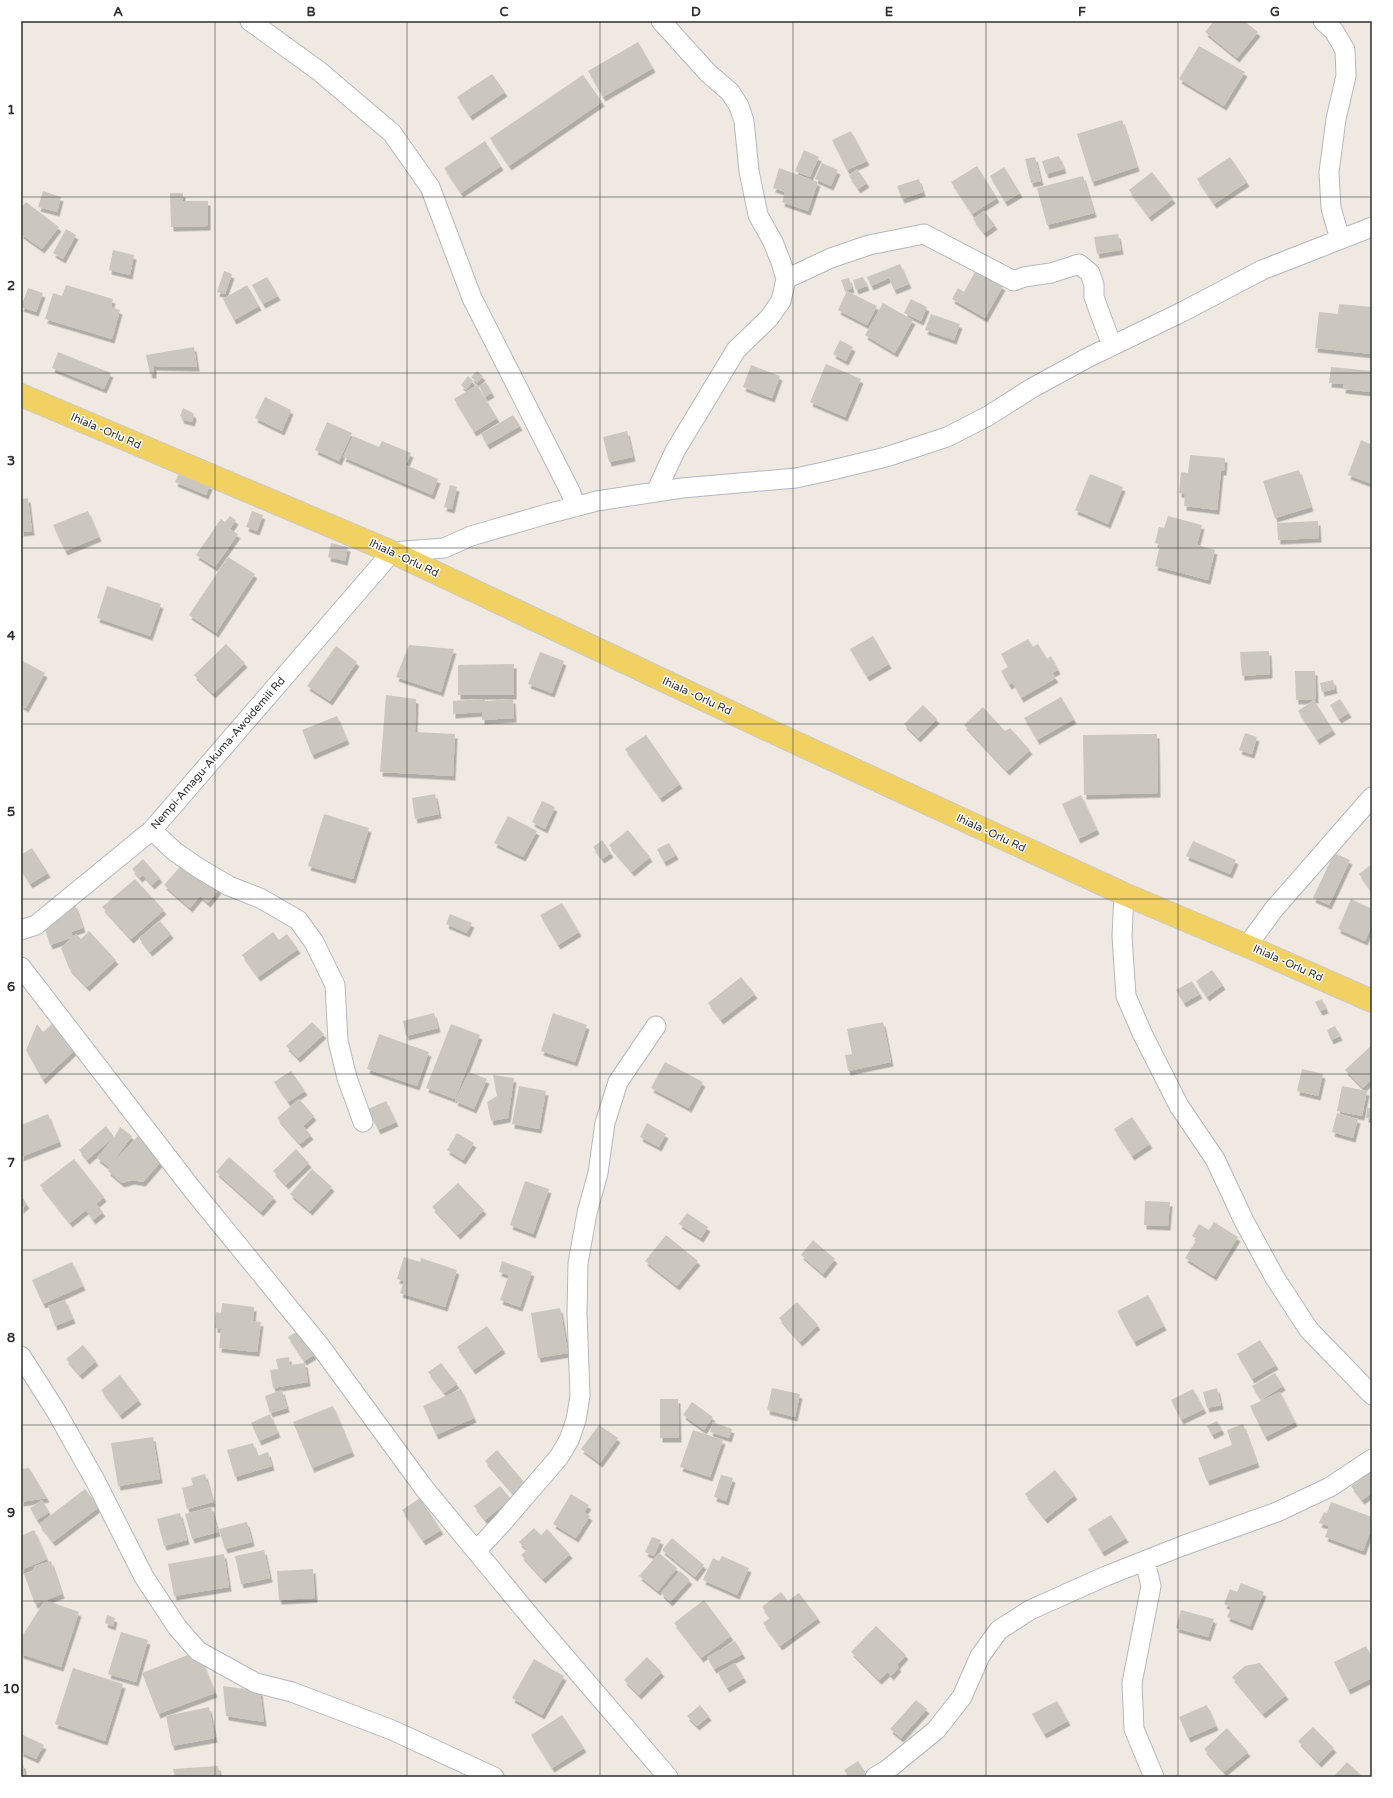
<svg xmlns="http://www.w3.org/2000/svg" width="1393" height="1798" font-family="'Varela Round',sans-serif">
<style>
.building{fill:#cbc7bf;filter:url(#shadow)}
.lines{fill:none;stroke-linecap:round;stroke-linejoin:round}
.minor-casing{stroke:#b4b7c1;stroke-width:21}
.major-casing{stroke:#c9c9c9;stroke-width:24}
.minor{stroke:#fff;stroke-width:19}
.major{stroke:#f2d163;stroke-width:22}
.grid{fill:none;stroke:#2e2e2e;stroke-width:1;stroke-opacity:0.55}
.labels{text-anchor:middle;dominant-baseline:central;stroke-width:3;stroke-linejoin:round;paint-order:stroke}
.street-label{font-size:11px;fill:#2e2e2e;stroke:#fff}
.neatline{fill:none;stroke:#2e2e2e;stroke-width:1.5}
.grid-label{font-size:13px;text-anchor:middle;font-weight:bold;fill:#2e2e2e}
</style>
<defs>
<filter id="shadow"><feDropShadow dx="2.5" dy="4.5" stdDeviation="0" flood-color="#0004"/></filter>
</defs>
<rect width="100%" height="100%" fill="#efe9e1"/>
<path class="building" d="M1214,21H1244L1258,32L1237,58L1205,32Z
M638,42L653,68L603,97L588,71Z
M1199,46L1245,72L1224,106L1179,79Z
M492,74L505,92L470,116L457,97Z
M583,75L602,102L509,166L490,138Z
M1122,120L1137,167L1092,182L1077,134Z
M851,131L867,161L847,170L832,140Z
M485,141L501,166L461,193L444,168Z
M804,150L819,157L810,177L795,171Z
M1059,156L1064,169L1046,174L1042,161Z
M1035,157L1041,181L1031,183L1025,159Z
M1230,157L1247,182L1214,204L1197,179Z
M822,163L838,170L831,186L815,179Z
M977,166L997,198L972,214L951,182Z
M1004,167L1020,193L1005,202L990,176Z
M779,168L818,182L808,211L782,202L785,192L773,188Z
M857,169L867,183L858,189L849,176Z
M1152,172L1173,199L1149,217L1129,190Z
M1083,176L1094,213L1047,225L1037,188Z
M919,179L923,192L902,199L897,186Z
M43,191L61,197L57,212L38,207Z
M170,193H183V201H208V226L171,227Z
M26,202L59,227L42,249L21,234V208Z
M984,211L995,225L984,233L973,219Z
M66,229L76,235L63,259L53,253Z
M1118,234L1121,250L1097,254L1094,237Z
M113,250L134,255L130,275L109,270Z
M900,264L909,284L894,290L889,278L871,286L867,277Z
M976,270L1003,286L985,318L952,299L958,288L964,292Z
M224,271L232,274L225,294L217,292Z
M267,277L278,296L263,304L252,285Z
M863,277L867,286L856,290L853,280Z
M849,278L852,288L845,291L841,280Z
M66,285L113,299L111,307L120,310L112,339L45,319L53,293L62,296Z
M247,285L259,306L234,320L223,299Z
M28,288L43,293L36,312L21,307Z
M847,291L877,306L867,325L838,310Z
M911,299L927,307L921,321L904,313Z
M883,303L913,320L895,353L865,335Z
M1339,304L1372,307V354L1315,348L1319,312L1338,314Z
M931,314L960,324L954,340L925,330Z
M840,340L853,347L846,361L833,354Z
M194,347L197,367L154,366V374H150L146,355Z
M58,352L111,373L104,389L52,368Z
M826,364L861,379L845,417L810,402Z
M751,365L780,376L772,398L743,387Z
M1331,367L1372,371L1371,392L1343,389L1344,384L1329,383Z
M477,371L483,376L477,383L471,377Z
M468,376L473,381L466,390L461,385Z
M486,382L492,393L485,397L479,386Z
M477,385L497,418L474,432L454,399Z
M265,397L291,410L282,431L255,418Z
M183,408L193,413L194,416L192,422L181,419L182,417L180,416Z
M513,415L520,426L487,445L481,434Z
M327,422L352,433L339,461L315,450Z
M627,431L633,457L609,462L603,437Z
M353,436L379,447L382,441L411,453L406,465L438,479L432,495L343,457Z
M1361,440L1372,445V484L1348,475Z
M1190,455L1225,458L1224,471H1221L1217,510L1184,506L1185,494L1179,493L1181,472L1188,473Z
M1299,470L1311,507L1275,518L1263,481Z
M179,473L210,485L206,495L175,482Z
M1090,474L1123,487L1108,524L1075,510Z
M450,485L457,487L452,509L444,507Z
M28,498L32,531L21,532V499Z
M88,511L99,537L65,551L53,525Z
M252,511L263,515L257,531L246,527Z
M230,516L236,520L230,529L238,534L215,567L196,555L221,519L225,522Z
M1168,516L1202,525L1197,545L1215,550L1208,580L1155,566L1160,545L1155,543L1159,527L1164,528Z
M1318,521L1319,538L1278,540L1277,523Z
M331,543L348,547L345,561L328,557Z
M228,557L255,574L216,633L189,615Z
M107,586L161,604L150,636L97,618Z
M873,636L889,664L867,677L850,649Z
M1028,639L1033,647L1038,644L1047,659L1051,656L1058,670L1052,673L1056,678L1021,698L1013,683L1009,685L1001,671L1008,667L1001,654Z
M226,644L245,663L213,694L194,675Z
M409,645L454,649L441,692L396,677Z
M336,646L357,662L330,701L307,686Z
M1269,651L1270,674L1242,676L1240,652Z
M540,652L564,661L552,693L528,684Z
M21,660L45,673L26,708L21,705Z
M514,664V695H458V665Z
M1295,671H1315L1316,699L1296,700Z
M1333,680L1335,689L1322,692L1320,683Z
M386,695L416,699L415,732L455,734L453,776L380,772Z
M1061,697L1074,719L1037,740L1024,718Z
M485,699V701L513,699L514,718L482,720V712L453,714V701Z
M1340,699L1349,713L1339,719L1330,705Z
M1314,700L1333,730L1317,740L1298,711Z
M923,705L937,719L918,738L904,724Z
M983,707L1005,731L1010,728L1030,750L1007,771L964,725Z
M337,716L347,740L312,755L302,730Z
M1245,733L1257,737L1252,754L1239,750Z
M1157,734L1158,793L1084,795L1083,735Z
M646,735L680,784L660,798L625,749Z
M435,794L439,814L415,819L412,798Z
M1081,795L1097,830L1078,839L1062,804Z
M542,801L555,807L545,829L532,822Z
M324,814L369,828L353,879L308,866Z
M508,816L537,831L523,857L494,843Z
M628,830L650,857L632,872L609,845Z
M602,840L611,853L602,859L593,847Z
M1193,841L1236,860L1230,874L1186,856Z
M669,843L676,855L664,862L657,849Z
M32,848L48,873L30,884L21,870V855Z
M1334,853L1350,860L1329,905L1313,898Z
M143,859L160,878L152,885L143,875L140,878L132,869Z
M186,860L219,889L208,903L200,896L190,908L164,885Z
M1372,864V888L1370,889L1359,874Z
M135,879L164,910L131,939L102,907Z
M1351,899L1372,909V925L1365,941L1338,929Z
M562,903L579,932L558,945L540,915Z
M75,904L83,928L71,932L73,937L50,945L43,923Z
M450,914L472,923L467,933L446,924Z
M160,921L171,934L150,952L139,938Z
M89,931L116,960L87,987L69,968L61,948L76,934L81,939Z
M273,932L279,940L287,934L298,949L258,977L242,955Z
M1212,970L1223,985L1207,997L1196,981Z
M741,977L755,994L721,1020L708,1003Z
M1192,981L1200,994L1184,1003L1176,990Z
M1322,999L1326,1009L1320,1011L1315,1002Z
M434,1013L438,1028L406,1036L403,1021Z
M553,1013L587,1025L575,1062L541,1051Z
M312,1022L324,1034L298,1058L286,1046Z
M883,1022L891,1062L848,1071L845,1055L852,1054L847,1029Z
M37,1024L43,1032L52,1024L76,1049L43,1080L26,1050Z
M451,1024L480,1035L455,1099L426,1088Z
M1335,1026L1340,1036L1331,1040L1327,1030Z
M379,1034L429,1052L417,1086L367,1069Z
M1372,1045V1079L1363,1088L1345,1070Z
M665,1062L703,1082L689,1108L651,1088Z
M1302,1069L1323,1074L1318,1096L1297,1091Z
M291,1071L305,1091L288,1102L274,1082Z
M469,1072L487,1079L474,1109L455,1101Z
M493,1075L514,1078L508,1118L491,1121L487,1102L497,1096Z
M519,1086L546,1091L539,1129L512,1124Z
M1342,1086L1367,1091L1362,1116L1337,1111Z
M299,1099L314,1116L303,1126L311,1135L300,1144L277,1118Z
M386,1101L396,1122L378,1130L368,1109Z
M1367,1108H1372V1119L1366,1118Z
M1337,1113L1358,1119L1353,1138L1332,1132Z
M48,1114L59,1142L21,1157V1125Z
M1132,1117L1150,1144L1132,1156L1114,1129Z
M647,1123L666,1134L659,1147L640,1137Z
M106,1126L114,1137L87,1160L79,1150Z
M120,1127L132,1136L110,1166L138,1136L164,1158L143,1182L132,1180L122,1183L108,1171L109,1167L97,1158L115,1136Z
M457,1133L474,1143L463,1160L447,1150Z
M296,1149L309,1163L286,1185L273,1171Z
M229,1157L274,1197L261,1212L216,1172Z
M74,1159L104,1197L96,1204L103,1212L93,1220L86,1210L70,1223L40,1185Z
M312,1169L332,1187L310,1211L290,1194Z
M525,1181L549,1189L533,1234L510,1225Z
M458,1183L484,1210L458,1235L432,1207Z
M21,1196L27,1204L21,1209Z
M1145,1201L1170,1202L1168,1226L1144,1225Z
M687,1213L708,1227L701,1238L679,1224Z
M1214,1222L1238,1237L1214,1276L1185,1258L1197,1239L1192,1236L1199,1224L1209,1230Z
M666,1235L698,1261L677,1286L645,1261Z
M813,1240L835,1259L823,1274L801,1255Z
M404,1257L420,1262L421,1258L457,1270L445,1307L400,1293L404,1281L397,1279Z
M502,1261L532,1272L520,1307L500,1300L509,1275L499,1272Z
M72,1262L83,1286L43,1304L32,1280Z
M1148,1295L1164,1326L1134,1342L1117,1311Z
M65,1300L73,1319L55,1326L48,1306Z
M797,1302L818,1325L800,1342L779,1318Z
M222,1303L254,1307L253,1321L261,1322L257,1352L219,1348L221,1329L215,1328L216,1312L221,1313Z
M560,1308L568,1353L538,1358L531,1313Z
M487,1326L503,1349L473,1370L457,1347Z
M299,1330L314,1355L304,1361L288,1337Z
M1260,1340L1276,1365L1252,1379L1237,1354Z
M83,1345L96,1361L80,1375L66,1359Z
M289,1357L290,1365L305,1363L308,1382L273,1388L270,1370L278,1369L276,1359Z
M441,1363L457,1384L444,1393L428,1372Z
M1275,1373L1283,1386L1261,1400L1252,1386Z
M120,1375L139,1400L120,1415L101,1390Z
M772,1388L800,1394L795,1417L767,1410Z
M1217,1388L1221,1405L1207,1408L1203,1392Z
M461,1389L474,1418L436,1435L423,1406Z
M1193,1389L1204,1409L1181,1420L1171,1400Z
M282,1390L287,1408L270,1413L265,1396Z
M1280,1392L1295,1422L1265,1437L1250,1406Z
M660,1399H678L679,1438H660Z
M692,1402L713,1417L704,1430L683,1415Z
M333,1406L352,1452L312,1468L293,1422Z
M270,1414L278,1433L259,1441L251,1423Z
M1217,1421L1222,1430L1212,1435L1207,1426Z
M713,1422L732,1429L729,1438L710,1432Z
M1243,1424L1257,1463L1207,1481L1198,1458L1232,1445L1227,1430Z
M599,1425L618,1438L600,1463L581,1449Z
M693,1430L723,1440L710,1477L680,1467Z
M153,1437L160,1479L118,1486L111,1443Z
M253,1443L257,1456L268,1452L272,1466L235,1477L227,1450Z
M497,1450L525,1483L513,1493L485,1461Z
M29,1468L47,1498L21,1502V1469Z
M1055,1470L1075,1495L1045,1519L1025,1494Z
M1372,1471V1493L1362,1500L1351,1486Z
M205,1474L213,1502L187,1509L182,1488L193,1485L191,1478Z
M721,1475L733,1478L726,1501L714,1497Z
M500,1486L511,1499L485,1520L474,1506Z
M85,1489L99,1507L53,1542L39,1524Z
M571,1494L589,1505L584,1512L590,1516L576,1538L553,1524Z
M420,1498L441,1530L423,1541L402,1510Z
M42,1500L49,1512L37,1520L30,1508Z
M1331,1502L1372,1517V1527L1363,1551L1325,1537L1329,1526L1319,1523L1324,1512L1327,1513Z
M211,1507L218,1532L192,1539L185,1514Z
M180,1513L187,1540L164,1546L157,1519Z
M1111,1515L1126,1538L1102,1552L1088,1529Z
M247,1522L252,1542L225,1549L219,1529Z
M534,1528L541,1535L547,1529L570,1554L543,1579L521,1555L527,1550L519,1542Z
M34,1530L47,1559L21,1570V1536Z
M652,1537L661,1540L654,1556L645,1552Z
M672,1538L704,1565L695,1577L662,1550Z
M264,1550L270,1578L241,1584L235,1556Z
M659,1553L677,1568L658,1591L639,1576Z
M224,1554L229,1587L174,1596L168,1564Z
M722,1556L749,1568L737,1595L703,1580L713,1558L719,1561Z
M51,1561L62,1594L35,1604L24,1574L33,1571L35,1566Z
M313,1569L315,1598L279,1600L277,1571Z
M680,1571L690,1580L670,1602L661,1593Z
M1241,1583L1264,1592L1250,1626L1227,1617L1231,1607L1224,1604L1230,1589L1237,1592Z
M781,1592L788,1601L799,1593L818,1618L780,1646L763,1623L770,1618L762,1607Z
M45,1600L79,1612L61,1667L21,1654V1638Z
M704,1600L731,1636L701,1658L674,1623Z
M1181,1610L1214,1619L1208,1637L1176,1628Z
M107,1615L115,1618L113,1626L105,1623Z
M876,1626L906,1655L897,1665L899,1667L891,1676L888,1672L879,1680L851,1652Z
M121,1632L148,1640L136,1682L108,1674Z
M735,1641L743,1654L714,1669L707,1657Z
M1366,1646L1372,1658V1678L1348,1690L1334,1662Z
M198,1651L215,1693L158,1714L142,1673Z
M647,1657L662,1672L639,1695L624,1680Z
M534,1659L564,1676L542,1715L512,1698Z
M735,1663L744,1678L727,1688L718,1673Z
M1260,1663L1286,1695L1263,1714L1232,1677L1245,1666Z
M73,1668L123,1684L105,1741L55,1724Z
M223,1686L260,1691L264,1722L226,1716Z
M916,1700L927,1709L901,1738L890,1729Z
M1057,1701L1068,1721L1044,1734L1032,1714Z
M700,1705L709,1716L697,1726L687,1716Z
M1207,1705L1216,1726L1188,1738L1179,1717Z
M209,1707L215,1738L172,1746L166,1716Z
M562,1715L584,1748L552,1768L531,1735Z
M1313,1727L1334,1748L1319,1763L1298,1741Z
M1227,1728L1248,1752L1224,1772L1204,1749Z
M21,1734L44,1745L36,1759L21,1752Z
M858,1761L867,1775L865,1777H849L844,1770Z
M1347,1762L1363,1777H1333Z
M21,1764H23L25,1777H21Z
M218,1766L220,1777H175L173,1769Z"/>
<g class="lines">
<defs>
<path id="minor" d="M250,21L319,71L392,133L430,187L472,298L571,493L575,507
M1323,21L1334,31L1345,50L1346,76L1336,119L1329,172L1331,208L1340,239
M786,279L831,258L869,245L924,234L1014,281L1024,277L1051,273L1079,264L1090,273L1094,285V297L1112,346
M656,492L675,451L736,350L769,318L781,301L786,279L781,262L773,242L758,215L749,171L744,121L739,106L730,92L708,73L661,21
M152,830L174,851L197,867L229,886L260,898L298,920L314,942L335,985L338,1041L347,1078L363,1122
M1124,894L1122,936L1126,996L1142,1033L1179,1106L1215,1159L1244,1221L1275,1278L1309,1330L1372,1395
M21,930L36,925L152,830L392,552L444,548L471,536L547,514L597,501L682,488L796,478L828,471L886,457L947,437L988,416L1032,388L1089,357L1182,312L1262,270L1372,227
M1247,946L1274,909L1372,797
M21,967L192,1189L320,1346L424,1488L534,1621L668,1777
M21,1356L56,1411L96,1482L144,1577L177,1627L198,1651L256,1683L292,1692L392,1730L494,1777
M476,1551L503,1522L559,1457L569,1440L576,1420L580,1396L577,1313L578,1263L587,1213L598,1173L605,1123L618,1082L656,1026
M1145,1561L1151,1586L1132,1683L1134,1729L1154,1777
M875,1777L887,1770L936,1730L962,1697L980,1656L999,1630L1030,1610L1106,1576L1182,1546L1277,1512L1330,1487L1372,1459"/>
<path id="major" d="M21,395L392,552L766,729L1124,894L1247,946L1372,1001"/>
</defs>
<use href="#minor" class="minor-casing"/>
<use href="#major" class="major-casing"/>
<use href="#minor" class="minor"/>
<use href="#major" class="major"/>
</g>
<path class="grid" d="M215,21V1777M407,21V1777M600,21V1777M793,21V1777M986,21V1777M1178,21V1777M21,197H1372M21,373H1372M21,548H1372M21,724H1372M21,899H1372M21,1074H1372M21,1250H1372M21,1425H1372M21,1601H1372"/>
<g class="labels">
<g class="street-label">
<text transform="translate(106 431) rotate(23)">Ihiala -Orlu Rd</text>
<text transform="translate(404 558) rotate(25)">Ihiala -Orlu Rd</text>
<text transform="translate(697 696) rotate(25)">Ihiala -Orlu Rd</text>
<text transform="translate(218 753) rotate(-49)">Nempi-Amagu-Akuma-Awoidemili Rd</text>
<text transform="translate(991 833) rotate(25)">Ihiala -Orlu Rd</text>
<text transform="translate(1288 963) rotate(24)">Ihiala -Orlu Rd</text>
</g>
</g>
<rect width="1393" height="1798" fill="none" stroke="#ffffff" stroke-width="44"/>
<rect x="22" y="22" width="1349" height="1754" class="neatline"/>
<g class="grid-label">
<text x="118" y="16">A</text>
<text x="311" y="16">B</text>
<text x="504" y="16">C</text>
<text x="696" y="16">D</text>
<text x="889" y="16">E</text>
<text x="1082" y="16">F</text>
<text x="1275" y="16">G</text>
<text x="11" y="114">1</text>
<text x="11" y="290">2</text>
<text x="11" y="465">3</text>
<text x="11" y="640">4</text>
<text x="11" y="816">5</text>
<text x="11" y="991">6</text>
<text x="11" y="1167">7</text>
<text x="11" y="1342">8</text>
<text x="11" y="1517">9</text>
<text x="11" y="1693">10</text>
</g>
</svg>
